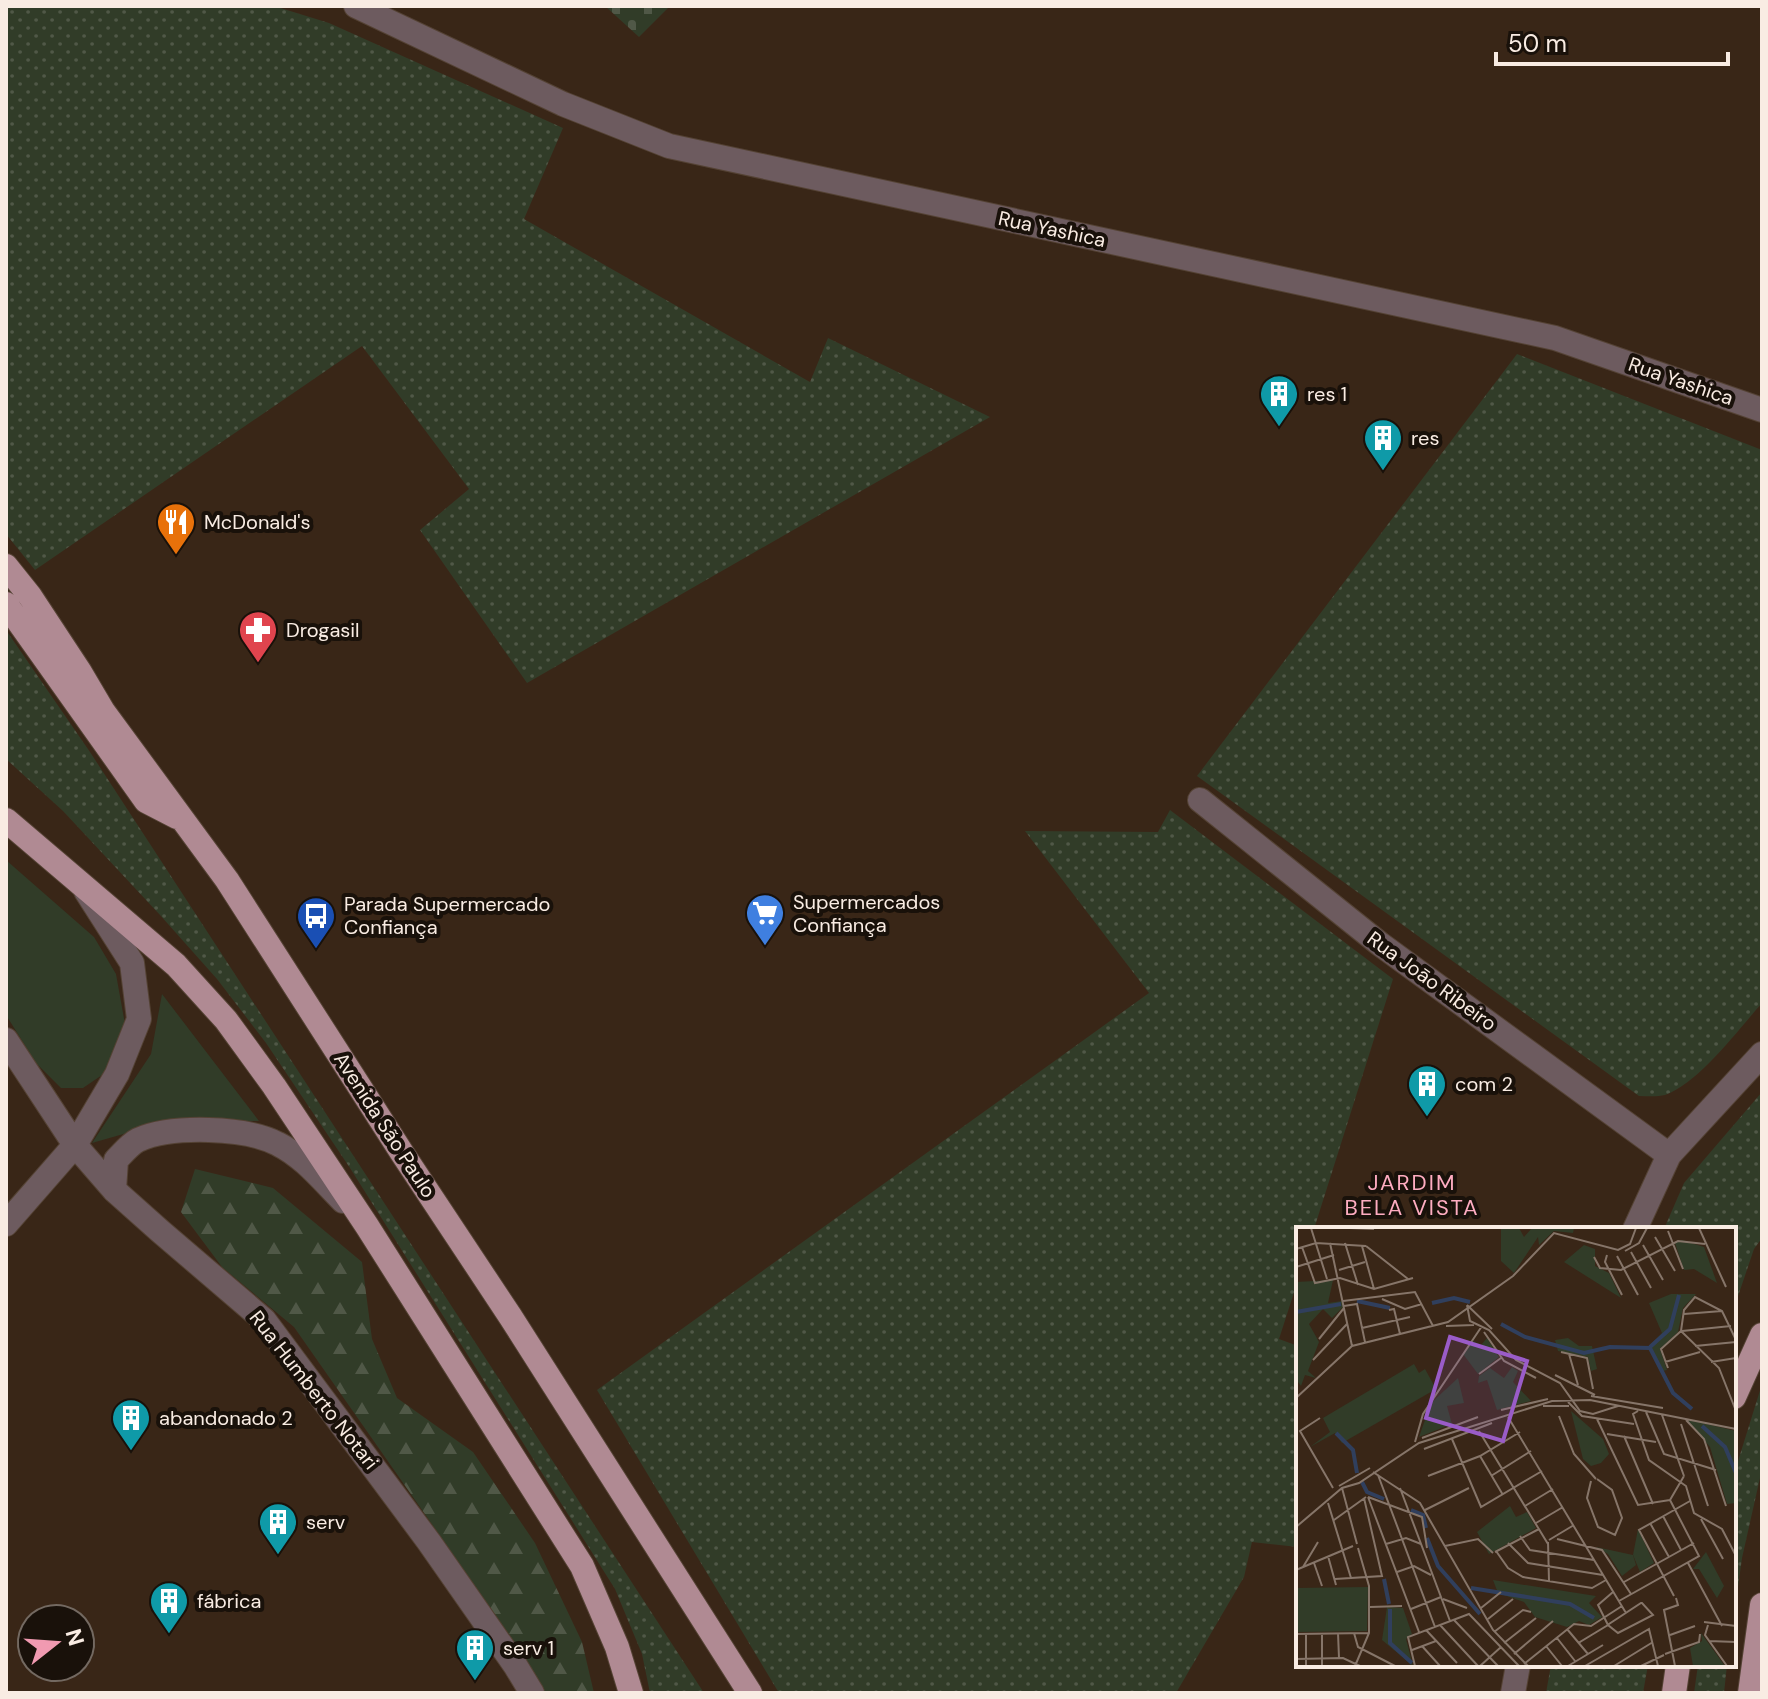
<svg xmlns="http://www.w3.org/2000/svg" width="1768" height="1699" font-family="'DM Sans',sans-serif">
<style>
.grass{fill:url(#grass-dots)}
.forest{fill:url(#forest-firs)}
.cemetery{fill:url(#cemetery-stones)}
.green{fill:#313c28}
.lines{fill:none;stroke-linecap:round;stroke-linejoin:round}
.minor-casing{stroke:#544234;stroke-width:26}
.major-casing{stroke:#544234;stroke-width:26}
.minor{stroke:#6d5b5f;stroke-width:24}
.major{stroke:#b08a93;stroke-width:24}
.labels{text-anchor:middle;dominant-baseline:central;stroke-width:8;stroke-linejoin:round;paint-order:stroke}
.street-label{font-size:20px;fill:#f9ece3;stroke:#19110a}
.poi-label{font-size:20px;fill:#f9ece3;stroke:#19110a;text-anchor:start}
.neighbourhood-label{font-size:22px;letter-spacing:2px;fill:#feacc1;stroke:#19110a}
.inset-river{fill:none;stroke:#303f5d;stroke-width:4}
.inset-road{fill:none;stroke:#867569;stroke-width:2}
.view{fill:#9a5cc8;fill-opacity:0.15;stroke:#9a5cc8;stroke-width:4}
.inset-edge{fill:none;stroke:#f9ece3;stroke-width:4}
</style>
<defs>
<pattern id="grass-dots" width="8" height="8" patternUnits="userSpaceOnUse" patternTransform="scale(2)"><rect width="8" height="8" fill="#313c28"/><path d="M2 2h.1M6 6h.1" fill="none" stroke="#505847" stroke-width="1.8" stroke-linecap="round"/></pattern>
<pattern id="forest-firs" width="22" height="20" patternUnits="userSpaceOnUse" patternTransform="scale(2)"><rect width="22" height="20" fill="#313c28"/><path d="M5 1l3.5 6h-7zM16 11l3.5 6h-7z" fill="#505847"/></pattern>
<pattern id="cemetery-stones" width="16" height="16" patternUnits="userSpaceOnUse" patternTransform="scale(2)"><rect width="16" height="16" fill="#313c28"/><path d="M2 7V4a2 2 0 0 1 4 0v3zM10 15v-3a2 2 0 0 1 4 0v3z" fill="#505847"/></pattern>
</defs>
<rect width="100%" height="100%" fill="#392617"/>
<path class="grass" d="M6,6H274L329,23L563,128L524,219L810,382L828,338L990,417L527,683L420,530L469,489L362,346L35,570L6,534Z
M1517,354L1762,450V1003C1738,1030 1699,1083 1665,1095C1657,1097 1647,1096 1639,1096L1197,776Z
M6,630L90,752L704,1693H650L642,1654L615,1589L350,1168L266,1043L217,979L160,915L63,811L6,759Z
M1170,810L1393,979L1314,1229H1298V1280L1279,1339L1298,1346V1547L1252,1542L1244,1577L1176,1693H779L597,1390L1149,993L1025,831L1158,832Z
M1762,1092V1238L1754,1249L1734,1308V1229H1664L1684,1183Z
M1762,1384V1469L1742,1558L1734,1616V1474Z
M1551,1665H1648L1643,1693H1546Z
M1698,1665H1727L1724,1693H1694Z"/>
<path class="forest" d="M195,1169L273,1188L362,1262L372,1339L397,1398L473,1452L535,1543L582,1642L594,1693H544L538,1680L520,1650L294,1327L222,1267L181,1212Z"/>
<path class="cemetery" d="M605,6H670L639,37Z"/>
<path class="green" d="M6,860L94,937L116,974L125,1024L105,1073L83,1088H61L36,1063L6,1015Z
M162,994L259,1121L162,1123L92,1143L151,1054Z"/>
<g class="lines">
<defs>
<path id="minor" d="M356,6L563,104L669,146L1555,338L1762,410
M1200,800L1380,944L1669,1155
M6,1040L75,1145L114,1190L160,1231L264,1320L429,1542L515,1665L532,1693
M114,1190L116,1160C122,1154 130,1144 138,1140C172,1125 246,1127 278,1144C304,1157 322,1180 343,1201
M6,1224L75,1145L117,1074L139,1019L132,963L86,891
M1635,1229L1669,1155L1762,1054
M1513,1693L1518,1665"/>
<path id="major" d="M6,566L30,596L80,672L103,711L227,880L402,1153L510,1316L750,1693
M6,604L146,801L177,817
M6,820L176,965L226,1020L274,1086L367,1226L582,1566L617,1647L631,1693
M1734,1397L1762,1335
M1674,1693L1678,1665
M1750,1693L1762,1605"/>
</defs>
<use href="#minor" class="minor-casing"/>
<use href="#major" class="major-casing"/>
<use href="#minor" class="minor"/>
<use href="#major" class="major"/>
</g>
<defs>
<symbol id="building-pin" viewBox="-11 -11 22 30"><path d="M0 17L-7.5 6A9.5 9.5 0 1 1 7.5 6Z" fill="#0f9aa8" stroke="#19110a"/><path d="M-4-6H4V6H1V3H-1V6H-4ZM-2.5-4.3h1.7v1.8h-1.7ZM.8-4.3h1.7v1.8H.8ZM-2.5-1h1.7V.8h-1.7ZM.8-1h1.7V.8H.8Z" fill="#fff"/></symbol>
<symbol id="restaurant-pin" viewBox="-11 -11 22 30"><path d="M0 17L-7.5 6A9.5 9.5 0 1 1 7.5 6Z" fill="#e8710a" stroke="#19110a"/><path d="M-5-6h1v4h1v-4h1v4h1v-4h1v5L-1.5 .5V6h-2V.5L-5-1ZM5-6V6H3V1.5H1.5Q1.5-4 5-6Z" fill="#fff"/></symbol>
<symbol id="pharmacy-pin" viewBox="-11 -11 22 30"><path d="M0 17L-7.5 6A9.5 9.5 0 1 1 7.5 6Z" fill="#e0444e" stroke="#19110a"/><path d="M-2-6h4v4h4v4h-4v4h-4v-4h-4v-4h4Z" fill="#fff"/></symbol>
<symbol id="supermarket-pin" viewBox="-11 -11 22 30"><path d="M0 17L-7.5 6A9.5 9.5 0 1 1 7.5 6Z" fill="#3f7fe0" stroke="#19110a"/><path d="M-6-5.5h2.5l.6 2H6L4.5 2H-2.5L-4.4-4H-6ZM-1.5 3.2a1.3 1.3 0 1 0 .1 0ZM3 3.2a1.3 1.3 0 1 0 .1 0Z" fill="#fff"/></symbol>
<symbol id="bus-pin" viewBox="-11 -11 22 30"><path d="M0 17L-7.5 6A9.5 9.5 0 1 1 7.5 6Z" fill="#1a4fb4" stroke="#19110a"/><path d="M-5-6H5V4H4V6H2V4H-2V6H-4V4H-5ZM-3.5-4V0h7V-4ZM-3.5 1.2v1.5H-2V1.2ZM2 1.2v1.5H3.5V1.2Z" fill="#fff"/></symbol>
</defs>
<g fill-rule="evenodd">
<use href="#building-pin" x="1257" y="372" width="44" height="60"/>
<use href="#building-pin" x="1361" y="416" width="44" height="60"/>
<use href="#restaurant-pin" x="154" y="500" width="44" height="60"/>
<use href="#pharmacy-pin" x="236" y="608" width="44" height="60"/>
<use href="#supermarket-pin" x="743" y="891" width="44" height="60"/>
<use href="#bus-pin" x="294" y="894" width="44" height="60"/>
<use href="#building-pin" x="1405" y="1062" width="44" height="60"/>
<use href="#building-pin" x="109" y="1396" width="44" height="60"/>
<use href="#building-pin" x="256" y="1500" width="44" height="60"/>
<use href="#building-pin" x="147" y="1579" width="44" height="60"/>
<use href="#building-pin" x="453" y="1626" width="44" height="60"/>
</g>
<g class="labels">
<g class="street-label">
<text transform="translate(1052 229) rotate(12)">Rua Yashica</text>
<text transform="translate(1681 381) rotate(19)">Rua Yashica</text>
<text transform="translate(1432 981) rotate(36)">Rua Joāo Ribeiro</text>
<text transform="translate(385 1125) rotate(57)">Avenida São Paulo</text>
<text transform="translate(314 1390) rotate(52)">Rua Humberto Notari</text>
</g>
<g class="poi-label">
<text x="1307" y="394">res 1</text>
<text x="1411" y="438">res</text>
<text x="204" y="522">McDonald's</text>
<text x="286" y="630">Drogasil</text>
<text x="793" y="902">Supermercados<tspan x="793" dy="23">Confiança</tspan></text>
<text x="344" y="904">Parada Supermercado<tspan x="344" dy="23">Confiança</tspan></text>
<text x="1455" y="1084">com 2</text>
<text x="159" y="1418">abandonado 2</text>
<text x="306" y="1522">serv</text>
<text x="197" y="1601">fábrica</text>
<text x="503" y="1648">serv 1</text>
</g>
<g class="neighbourhood-label">
<text x="1412" y="1182">JARDIM<tspan x="1412" dy="25">BELA VISTA</tspan></text>
</g>
</g>
<g transform="translate(1296 1227)">
<rect width="440" height="440" fill="#392617"/>
<path d="M37,53L32,76L46,74L47,80L36,91L27,82L13,97L23,115L12,144L20,151L9,148L5,159L0,152V55ZM191,111L203,130L182,147L167,127L177,114L185,118ZM216,140L222,144L217,155L235,174L201,183L191,153L182,156L183,149L194,141L208,151ZM162,151L168,176L151,179L156,197L123,210L135,176ZM91,380L107,381L116,407L110,412L117,439L86,413Z" fill="#313c28"/>
<path d="M205,1H223L228,10L236,1H278L277,6L258,4L243,18L242,10L218,46L205,34ZM390,192L440,204V276L431,277L414,220ZM342,302L358,336L344,345L337,328ZM197,353L300,369L293,376L306,390L293,398L283,394L271,400L239,390L228,375L202,366ZM405,406L429,439H397L394,421L406,414Z" fill="#313c28"/>
<path d="M118,137L123,146L129,142L140,162L46,216L39,206L14,220L34,205L27,191ZM72,360L71,404L0,405V361Z" fill="#313c28"/>
<path d="M386,13L408,20L421,56L398,42L388,43L379,16ZM288,18L299,22V39L313,46L325,71L268,35ZM375,67H400L387,81L382,105L364,122L371,143L367,144L352,120L366,106L353,76ZM272,111L283,119H296L301,142L295,144L292,130L262,124L259,113ZM275,184L307,212L313,227L305,236L295,239L287,232ZM214,279L220,290L231,285L240,301L193,327L181,305ZM300,320L337,328L340,338L326,349L312,327ZM410,325L428,359L421,371L403,342H397Z" fill="#313c28"/>
<path class="inset-river" d="M61,74L94,81M136,76L158,71L174,75M0,85L45,77M205,97L229,110L288,126L314,120L354,121L377,166L396,182M354,120L374,102L383,68M406,199L429,220L440,246M40,206L57,223L61,246M66,255L71,265L88,272M115,283L127,288L130,301M131,311L142,339L184,387M88,352L93,377M175,361L274,377L298,391M94,382V416L116,436"/>
<path class="inset-road" d="M15,1L31,52M53,1L78,2M403,1L430,60M372,4L387,42M359,10L379,44M34,16L56,119M49,16L62,58M347,18L367,53M66,19L78,62M70,19L112,52M6,20L19,56L44,51L78,62L117,51M0,22L20,16L70,19M329,24L343,16L351,1M335,25L355,61M311,28L309,35L326,68M321,29L342,68M298,30L304,41L325,43L382,14L409,17M0,40L38,28M43,43L69,35M86,72L109,82L126,77M47,74L119,65L137,99M171,78L174,94L193,103L220,133L264,156L284,184L297,187L322,179M171,78L196,102M48,79L61,77L69,115M93,83L98,82L104,107M388,87L426,84M150,99L178,98M66,101L114,90M385,104L423,141L440,184M386,104L435,99M188,105L208,134L240,151M23,112L48,81M399,119L440,115M265,125L291,131L297,162M273,127L282,158M17,133L51,97M369,135L404,125M415,135L440,131M372,141L365,122L385,104L388,83L399,70L426,84L440,113M183,147L205,131M259,148L299,168M295,169L367,181M0,171L56,119L152,95L217,49L258,6L322,23L334,17L340,1M272,175L286,189L338,197M247,179H273M205,183L252,172M342,184L337,187L353,233L390,259L398,286L426,302L440,329M350,185L368,227L420,243M366,188L388,249M263,189L278,227L300,252M212,190L330,386M24,191L4,204L37,261M301,192L342,278L374,273M390,193L408,212L430,279M385,197L412,279M183,204L252,317M311,207L360,215M328,209L357,277M126,211L182,190M156,212L185,280L246,244M119,215L127,187L186,99M128,222L196,196M184,229L207,268M77,245L124,276L197,403L232,439M82,248L139,400M132,249L184,229L224,205M195,249L235,224M295,254L291,271L302,300L319,308L326,291L316,263L301,252M43,259L74,241M46,261L61,317M104,261L154,394M72,270L123,405M72,270L126,290L131,321M32,276L55,351M229,279L257,262M129,283L173,261M367,289L385,323M405,292L427,332M38,293L70,270M240,296L267,280M354,296L373,330M0,300L46,261L63,256L123,216L256,174L294,173L440,202M224,309L234,323L298,333M261,312L306,323L335,367M253,313L278,298M252,315L253,354M212,316L232,336L307,348M90,317L110,311L125,317M149,319L182,312L197,326M200,324L212,341L227,350L296,361L310,353M199,325L243,302M32,329L40,358M18,336L26,359M392,336L426,399M7,340L22,315M0,343L57,319M101,345L118,339L135,348M39,352L86,349L68,271M328,355L398,316M378,369L343,303L394,274M147,372L171,381M323,374L403,329L374,273L388,249M74,380L106,379M185,381L205,365M115,382L145,370M192,392L217,372M158,393L202,439M408,395L440,399M144,398L182,439M412,398L409,408L431,439M271,402L292,427M130,403L161,436M198,405L227,383L235,385M42,406L43,431M58,406L62,420L99,439M0,407L73,406M10,407V439M374,408L399,399M261,411L279,434M413,414L440,415M208,416L240,391M283,416L284,415L312,398L313,397L345,376H346L357,388L322,406L312,398L302,378L317,365M126,419L144,439M250,419L266,439M116,423L140,414M218,427L257,394M369,427L403,415L404,407M0,432L47,431L64,439M228,437L278,397L295,399L326,379M26,439V407M59,439L73,406V359L62,321M119,439L112,410L173,387L223,439M184,439L205,420M272,439L307,418M289,439L353,402L362,439M318,439L357,415M345,439L368,428M379,439L368,383L382,378L380,371"/>
<path class="view" d="M154,110L231,134L207,214L130,191Z"/>
<rect width="440" height="440" class="inset-edge"/>
</g>
<rect width="1768" height="1699" fill="none" stroke="#f9ece3" stroke-width="16"/>
<g transform="translate(56 1643) rotate(73)"><circle r="38" fill="#19110a" stroke="#736961" stroke-width="2"/>
<path d="M0-6L14 30L0 20L-14 30Z" fill="#f19ab1"/>
<text y="-12" font-size="22" font-weight="bold" text-anchor="middle" fill="#f9ece3">N</text>
</g>
<path d="M1496 52v12h232v-12" fill="none" stroke="#f9ece3" stroke-width="4"/>
<text x="1508" y="52" font-size="24" fill="#f9ece3" stroke="#19110a" stroke-width="6" paint-order="stroke">50 m</text>
</svg>
